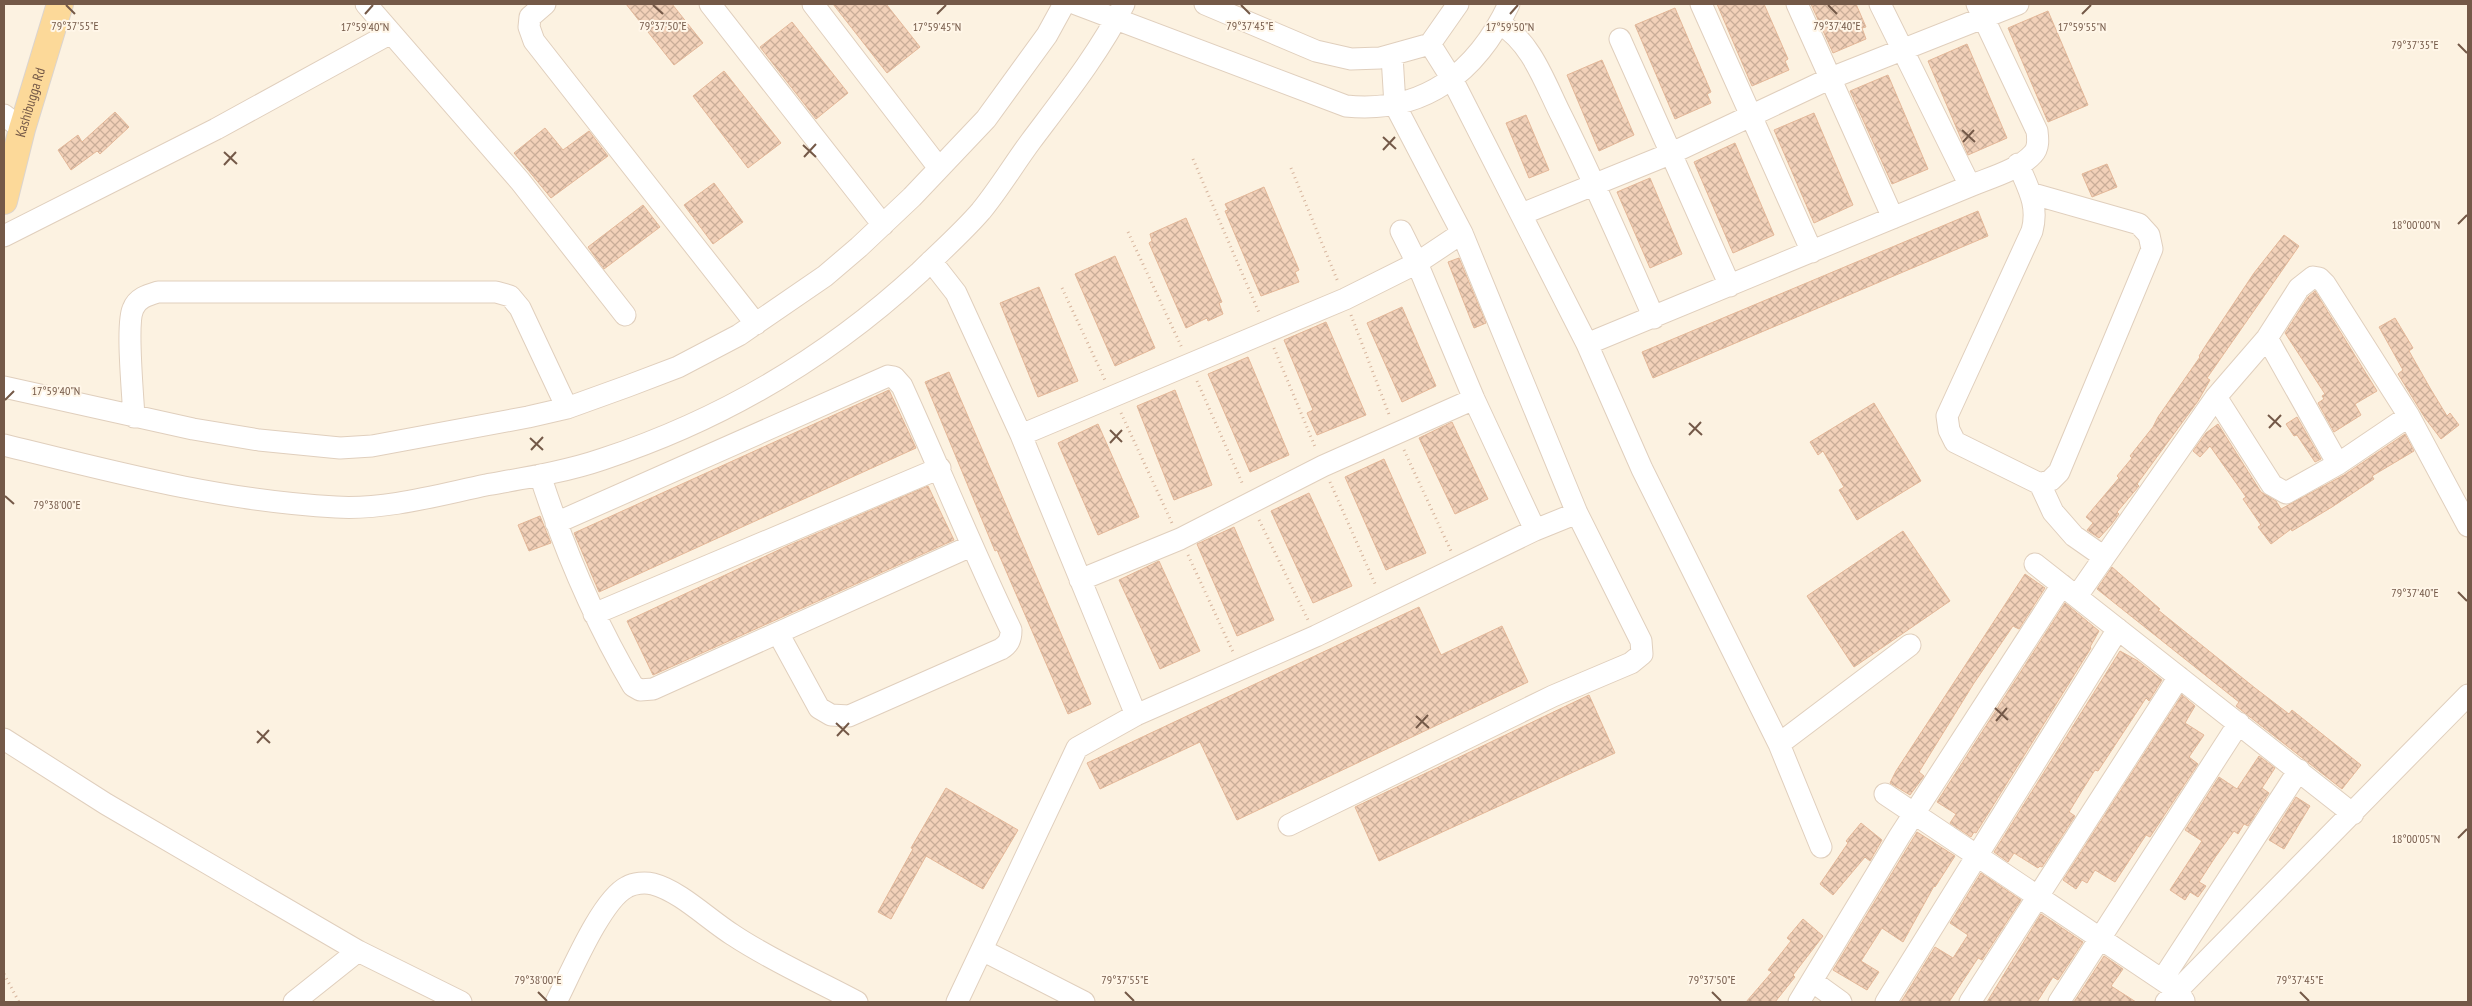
<svg xmlns="http://www.w3.org/2000/svg" width="2472" height="1006" font-family="'PT Sans Narrow',sans-serif">
<style>
.building{fill:url(#building-cross-hatch);stroke:#e4b899}
.lines{fill:none;stroke-linecap:round;stroke-linejoin:round}
.minor-casing{stroke:#e0cfbd;stroke-width:23}
.major-casing{stroke:#dbd4cf;stroke-width:28}
.path{stroke:#d6b49c;stroke-width:3;stroke-dasharray:1 4;stroke-linecap:butt}
.minor{stroke:#fff;stroke-width:21}
.major{stroke:#fcd999;stroke-width:26}
.ticks{fill:none;stroke:#745948;stroke-width:2}
.labels{text-anchor:middle;dominant-baseline:central;stroke-width:4;stroke-linejoin:round;paint-order:stroke}
.street-label{font-size:14px;fill:#745948;stroke:#fff6e8}
.ticks-label{font-size:12px;text-anchor:middle;fill:#745948;stroke:#fff6e8;stroke-width:4;stroke-linejoin:round;paint-order:stroke}
</style>
<defs>
<pattern id="building-cross-hatch" width="8" height="8" patternUnits="userSpaceOnUse" patternTransform="scale(1.25)"><rect width="8" height="8" fill="#f2d1b9"/><path d="M0 0l8 8M0 8l8-8" fill="none" stroke="#c9ad98"/></pattern>
</defs>
<rect width="100%" height="100%" fill="#fcf2e1"/>
<path class="building" d="M626,4H672L703,43L674,65Z
M833,4H886L920,47L887,73Z
M1717,4H1764L1788,59L1785,61L1789,70L1752,86Z
M1811,4H1856L1866,27L1862,28L1866,39L1833,53Z
M1675,8L1711,92L1707,94L1711,103L1675,119L1635,25Z
M2048,11L2088,105L2048,122L2008,28Z
M792,22L848,93L816,119L760,47Z
M1967,44L2007,138L1968,155L1928,61Z
M1602,60L1634,135L1599,151L1567,75Z
M724,71L781,143L748,168L693,96Z
M1888,75L1928,169L1892,184L1850,91Z
M115,112L129,127L100,154L97,151L71,170L58,150L78,135L82,142Z
M1814,113L1853,205L1814,223L1774,130Z
M1526,115L1549,170L1529,178L1506,123Z
M545,128L563,150L589,131L608,156L551,198L514,153Z
M1735,143L1774,235L1733,253L1694,162Z
M2107,164L2117,187L2092,197L2082,174Z
M1650,178L1682,254L1650,268L1617,192Z
M714,183L743,222L713,244L684,205Z
M1264,187L1299,270L1295,272L1299,282L1261,296L1225,211L1228,210L1225,204Z
M643,205L660,227L604,269L588,247Z
M1978,211L1988,236L1653,378L1642,352Z
M1186,218L1222,302L1219,303L1223,314L1208,321L1207,318L1186,328L1149,243L1152,241L1150,234Z
M2284,235L2299,246L2207,378L2210,380L2198,401L2137,484L2139,486L2117,512L2119,514L2111,525L2099,538L2087,530L2093,523L2086,517L2119,478L2117,476L2132,458L2130,456L2153,427L2158,417L2200,357L2199,356L2206,345L2254,273Z
M1115,256L1155,348L1115,366L1075,274Z
M1459,258L1486,323L1474,328L1448,262Z
M1039,287L1078,381L1038,397L1000,303Z
M2315,291L2377,391L2355,404L2361,415L2334,432L2318,403L2324,399L2322,396L2325,394L2285,333L2308,297Z
M1402,307L1436,386L1402,402L1367,323Z
M2395,318L2413,348L2409,351L2430,388L2447,416L2450,413L2459,425L2441,439L2425,418L2398,374L2403,370L2379,327Z
M1326,322L1366,415L1317,435L1307,413L1313,410L1284,340Z
M1248,357L1289,455L1250,472L1208,374Z
M949,372L1091,704L1068,714L997,550L995,551L925,382Z
M889,390L916,448L599,592L574,533Z
M1175,390L1212,485L1174,500L1137,406Z
M1874,403L1921,481L1857,520L1839,490L1844,487L1823,451L1818,455L1810,442Z
M2297,417L2321,459L2315,462L2297,435L2294,436L2286,424Z
M1452,422L1488,499L1455,514L1419,438Z
M1098,424L1139,517L1098,535L1058,443Z
M2218,424L2261,492L2276,501L2281,509L2344,475L2405,434L2414,451L2372,476L2374,479L2332,507L2292,531L2291,529L2271,544L2258,527L2261,525L2243,499L2246,497L2210,446L2200,457L2193,451L2206,433Z
M1384,459L1426,553L1386,570L1345,477Z
M928,486L954,540L653,675L627,621L785,547Z
M1309,493L1352,586L1313,603L1271,511Z
M540,516L551,543L529,551L518,525Z
M1234,527L1274,620L1237,636L1197,544Z
M1903,531L1950,601L1854,667L1807,596Z
M1159,561L1200,651L1160,669L1119,580Z
M2112,567L2160,609L2158,610L2255,688L2289,714L2292,710L2361,765L2342,789L2236,706L2239,702L2097,589Z
M2025,574L2045,588L2019,629L2013,626L1974,683L1919,772L1924,776L1910,795L1890,783L1896,771Z
M2065,603L2099,631L2090,647L2091,648L1976,833L1974,832L1971,837L1950,823L1956,814L1937,802Z
M1419,607L1441,655L1502,626L1528,682L1237,820L1200,742L1100,789L1087,763Z
M2120,651L2138,661L2162,680L2149,701L2146,698L2098,771L2095,770L2083,789L2069,812L2075,816L2042,867L2040,866L2038,868L2014,853L2008,862L1994,852Z
M1589,695L1615,753L1379,861L1355,807Z
M2182,695L2195,706L2185,723L2204,735L2189,757L2198,764L2150,837L2146,835L2115,882L2095,870L2087,883L2082,880L2076,889L2063,880Z
M2259,756L2275,768L2262,788L2269,793L2248,826L2244,824L2238,834L2234,831L2216,856L2199,882L2206,886L2198,897L2190,892L2185,900L2170,890L2202,841L2185,830L2219,777L2237,789Z
M946,788L1018,830L983,889L926,856L891,919L878,912L913,849L911,848Z
M2296,797L2310,806L2284,849L2269,840Z
M1861,823L1882,840L1870,861L1865,857L1833,895L1820,884L1848,843L1846,841Z
M1917,832L1955,856L1935,887L1934,886L1903,942L1882,928L1861,961L1879,972L1867,990L1833,970Z
M1981,873L2021,900L1982,960L1978,958L1949,1002H1901L1935,947L1953,958L1968,935L1950,923Z
M2041,914L2083,942L2058,980L2053,977L2037,1002H1987Z
M1803,919L1823,936L1793,975L1795,977L1775,1002H1746L1772,972L1768,970L1791,941L1787,938Z
M2104,956L2123,969L2111,986L2136,1002H2074Z"/>
<g class="lines">
<defs>
<path id="minor" d="M366,4L520,181L625,315
M545,4L530,17L529,27L534,41L756,324
M710,4L883,225
M813,4L939,168
M1076,4L1346,106C1424,114 1477,72 1509,4
M1205,4L1316,51L1351,59L1380,58L1430,44L1458,4
M1701,4L1812,252
M1797,4L1893,218
M1880,4L1970,186
M1500,24C1532,42 1546,86 1562,117C1595,183 1624,250 1654,318
M1620,39L1730,286
M1430,44L1452,79L1587,344L1642,469L1779,744L1821,847
M4,115L22,129
M2018,164C2028,188 2039,205 2032,231L1947,416L1949,430L1955,442L2040,484L2051,480L2059,472L2152,249L2149,235L2139,224L2030,193
M1522,214L1672,153L1831,78L2018,4
M1401,231L1417,263L1474,399L1535,530
M4,236L216,129L391,33
M931,261L956,293L1021,435L1136,715
M2267,338L2338,464
M1587,344L1970,186C1989,178 2019,170 2033,154C2039,148 2038,139 2037,131L1977,4
M4,387L193,429L259,440L340,448L372,446L528,417L567,408L628,386L678,367L739,335L825,276L859,247L912,197L986,119L1047,35L1064,4
M2216,397L2272,485L2286,493L2338,464L2409,416
M134,417C133,396 126,324 133,309C137,298 148,295 158,292H496L510,296L520,308L567,408
M1021,435L1345,299L1417,263L1462,233
M4,445C114,472 222,501 336,507C385,510 438,495 486,485C525,478 565,472 603,459C722,420 828,357 920,272C940,252 962,233 981,211C999,189 1014,164 1031,141C1064,97 1099,53 1124,4
M540,475C564,549 594,620 633,686L640,690L653,689L971,546
M2040,484L2053,512L2074,536L2104,557
M556,523L888,376L894,377L902,386C939,467 972,549 1011,630C1011,639 1009,644 1001,649L849,716L831,715L819,708L778,633
M2035,564L2353,814
M1080,580L1180,539L1323,466L1474,399
M2077,596L2216,397L2267,338L2299,288L2313,277L2319,278L2325,284L2409,416L2468,526
M594,614L940,468
M4,739L106,804L358,951L461,1002
M1779,744L1910,645
M1885,794L2177,990L2184,1001
M1289,825L1553,696L1631,663L1642,654L1641,641L1577,513L1462,233L1395,105L1392,56
M982,950L1084,1002
M2162,980L2299,770
M1812,981L1841,1002
M294,1002L358,951
M556,1002C570,975 601,900 627,887C634,883 645,882 653,884C680,891 709,920 733,935C772,961 816,980 857,1002
M957,1002L1077,748L1136,715L1316,636L1535,530L1577,513
M1799,1002L1899,837L2062,585
M1886,1002L2118,629
M1970,1002L2179,677
M2059,1002L2239,723
M2166,1002L2468,695"/>
<g id="major">
<path id="s1" d="M4,201L22,129L60,4"/>
</g>
</defs>
<use href="#minor" class="minor-casing"/>
<use href="#major" class="major-casing"/>
<path class="path" d="M1193,159L1260,315
M1291,168L1338,282
M1128,232L1182,348
M1062,288L1105,380
M1351,315L1390,417
M1274,348L1316,449
M1197,381L1243,485
M1121,413L1172,523
M1404,450L1451,551
M1330,482L1376,586
M1259,520L1308,620
M1188,555L1233,652
M4,974L19,1002"/>
<use href="#minor" class="minor"/>
<use href="#major" class="major"/>
</g>
<path class="ticks" d="M66,5L75,14M653,5L663,14M1241,5L1250,14M1828,5L1837,14M365,14L373,5M937,14L946,5M1510,14L1518,5M2082,14L2091,5M2458,44L2467,53M1962,130L1975,142M1383,137L1396,149M1963,142L1974,130M803,145L816,157M1383,150L1395,137M224,152L237,164M804,157L816,144M224,165L236,152M2458,224L2467,215M5,400L14,391M2268,415L2281,427M1689,423L1702,435M2269,428L2281,415M1110,430L1122,442M1689,435L1701,422M530,438L543,450M1110,443L1122,430M531,450L543,437M5,496L14,504M2458,592L2467,601M1995,708L2008,720M1416,716L1429,728M1996,721L2007,708M836,723L849,735M1416,728L1428,715M257,731L270,743M837,736L849,723M257,743L269,730M2458,838L2467,829M538,992L547,1001M1125,992L1134,1001M1712,992L1721,1001M2300,992L2309,1001"/>
<g class="labels">
<g class="street-label">
<text stroke="none"><textPath href="#s1" startOffset="102">Kashibugga Rd</textPath></text>
</g>
</g>
<g class="ticks-label">
<text x="1250" y="30">79°37'45"E</text>
<text x="1837" y="30">79°37'40"E</text>
<text x="75" y="30">79°37'55"E</text>
<text x="663" y="30">79°37'50"E</text>
<text x="365" y="31">17°59'40"N</text>
<text x="937" y="31">17°59'45"N</text>
<text x="1510" y="31">17°59'50"N</text>
<text x="2082" y="31">17°59'55"N</text>
<text x="2415" y="49">79°37'35"E</text>
<text x="2416" y="229">18°00'00"N</text>
<text x="56" y="395">17°59'40"N</text>
<text x="57" y="509">79°38'00"E</text>
<text x="2415" y="597">79°37'40"E</text>
<text x="2416" y="843">18°00'05"N</text>
<text x="538" y="984">79°38'00"E</text>
<text x="1125" y="984">79°37'55"E</text>
<text x="1712" y="984">79°37'50"E</text>
<text x="2300" y="984">79°37'45"E</text>
</g>
<rect width="2472" height="1006" fill="none" stroke="#745948" stroke-width="10"/>
</svg>
